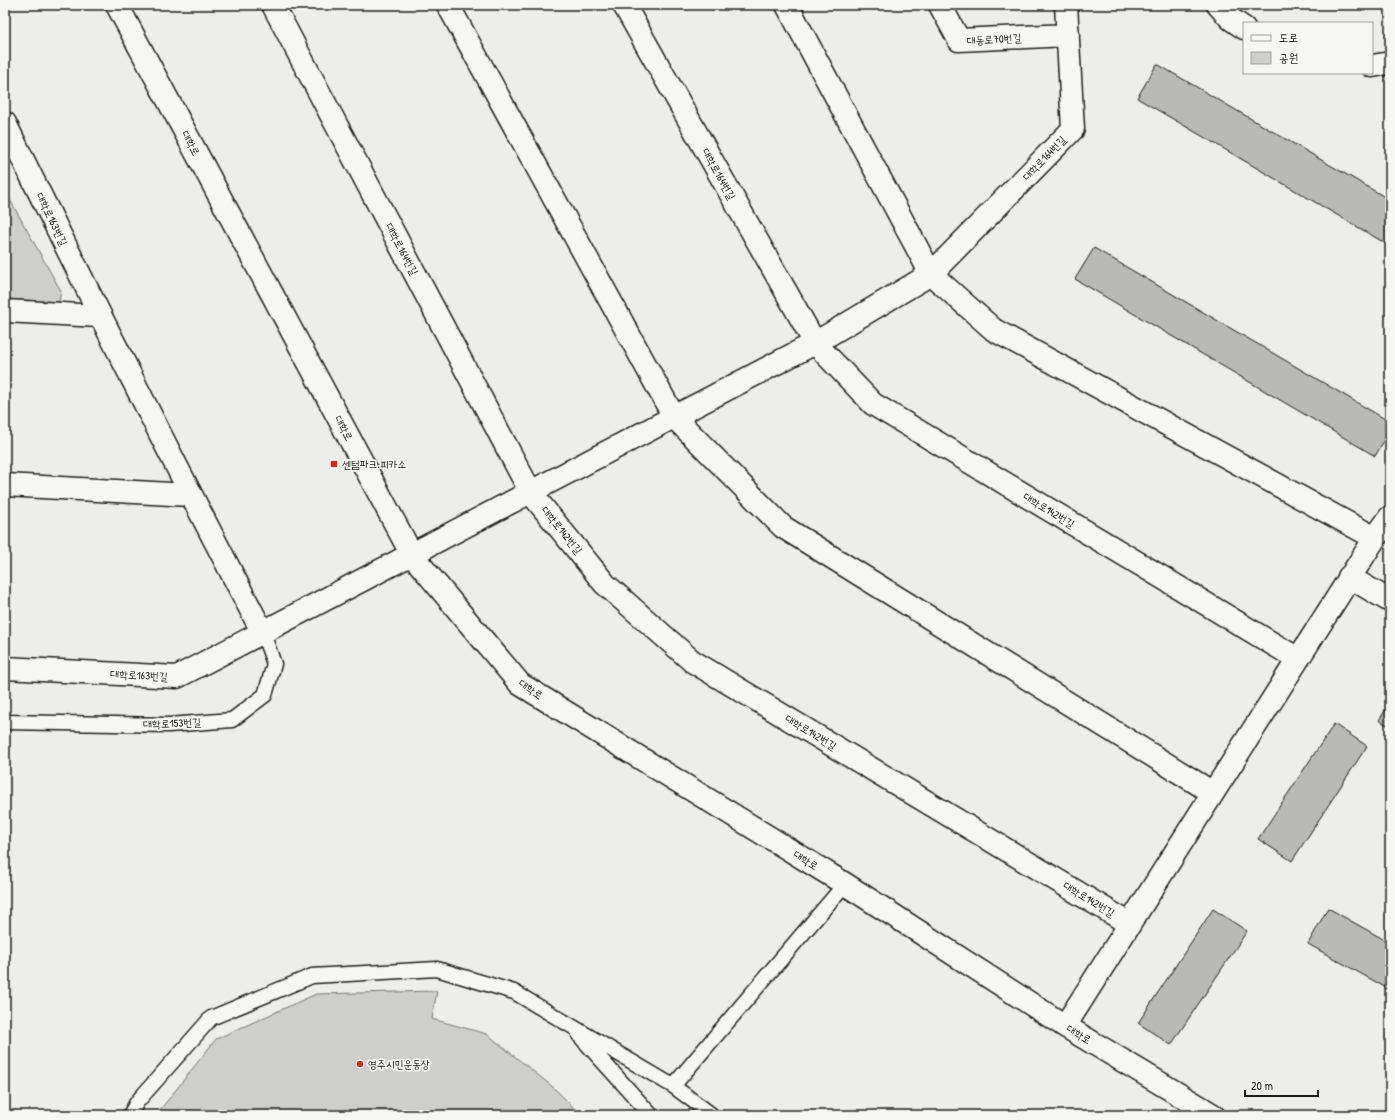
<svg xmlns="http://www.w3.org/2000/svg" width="1395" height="1120" font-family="'Patrick Hand','Poor Story',sans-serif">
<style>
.green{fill:#cececb;stroke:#757574}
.building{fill:#b9b9b6;stroke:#1c1c1c}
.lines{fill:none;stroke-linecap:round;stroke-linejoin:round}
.service-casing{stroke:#1c1c1c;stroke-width:17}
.minor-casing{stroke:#1c1c1c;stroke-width:25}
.secondary-casing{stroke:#1c1c1c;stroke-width:25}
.service{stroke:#f6f6f2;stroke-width:14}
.minor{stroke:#f6f6f2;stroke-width:22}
.secondary{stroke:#f6f6f2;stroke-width:22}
.poi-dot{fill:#c8321e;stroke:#f6f6f2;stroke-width:1.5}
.labels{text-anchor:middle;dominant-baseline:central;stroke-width:3.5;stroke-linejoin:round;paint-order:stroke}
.street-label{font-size:11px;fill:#1c1c1c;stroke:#f6f6f2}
.poi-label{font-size:11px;fill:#1c1c1c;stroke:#f6f6f2;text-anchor:start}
</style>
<rect width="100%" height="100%" fill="#edede9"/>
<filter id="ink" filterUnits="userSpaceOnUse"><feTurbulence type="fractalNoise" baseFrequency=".025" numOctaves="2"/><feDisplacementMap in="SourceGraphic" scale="8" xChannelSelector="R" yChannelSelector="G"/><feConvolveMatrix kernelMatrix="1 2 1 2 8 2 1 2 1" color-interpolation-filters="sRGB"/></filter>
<g filter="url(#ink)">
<path class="green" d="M5,191L61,291L59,302L5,299Z
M437,991L432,1019L487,1034L554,1088L581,1115H156L216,1039L316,994Z"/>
<path class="building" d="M1157,64L1390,200V246L1137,98Z
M1094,248L1390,422V431L1375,456L1075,279Z
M1390,703V727L1379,720Z
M1334,724L1367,746L1292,861L1258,839Z
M1328,908L1390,943V990L1308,944Z
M1213,909L1247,931L1171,1045L1138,1023Z"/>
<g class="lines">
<defs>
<path id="service" d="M5,722L169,725L232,720L265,695L274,664L263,633
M579,1035L651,1115
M673,1086L845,884
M130,1115L137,1102L211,1018L312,976L437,969L514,992L673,1086L712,1115"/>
<path id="minor" d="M273,5L531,493L605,584L692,661L1130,924
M448,5L674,417L783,527L1213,793
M624,5L815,343L873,404L1298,659
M787,5L931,274L994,330L1375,538L1065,1026
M940,5L959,40L1068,35
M1218,5L1231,19L1244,28
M1372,66L1390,63
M5,123C89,294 174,464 263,633
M5,311L100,316
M5,485L190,495
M1375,538L1390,517
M1349,577L1390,601
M5,668L177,677L815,343L931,274L1073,129L1066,5"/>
<path id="secondary" d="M117,5L412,555L520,684L845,884L1065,1026L1213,1115"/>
</defs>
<use href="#service" class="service-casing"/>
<use href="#minor" class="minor-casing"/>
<use href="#secondary" class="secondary-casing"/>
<use href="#service" class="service"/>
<use href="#minor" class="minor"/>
<use href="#secondary" class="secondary"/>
</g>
</g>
<g class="poi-dot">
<rect x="330" y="460" width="8" height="8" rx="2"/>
<circle cx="360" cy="1064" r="4"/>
</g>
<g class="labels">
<g class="street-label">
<text transform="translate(994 39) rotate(-3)">대동로70번길</text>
<text transform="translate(191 143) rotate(62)">대학로</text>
<text transform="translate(1044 158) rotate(-46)">대학로164번길</text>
<text transform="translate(719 174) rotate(61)">대학로164번길</text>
<text transform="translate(52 219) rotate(64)">대학로163번길</text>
<text transform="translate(402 249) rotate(62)">대학로164번길</text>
<text transform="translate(344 428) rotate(62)">대학로</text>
<text transform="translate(1049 510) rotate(31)">대학로142번길</text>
<text transform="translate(562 530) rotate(51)">대학로142번길</text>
<text transform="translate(139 675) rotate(3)">대학로163번길</text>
<text transform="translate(531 689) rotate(35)">대학로</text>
<text transform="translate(172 723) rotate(-2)">대학로153번길</text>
<text transform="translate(811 732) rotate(31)">대학로142번길</text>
<text transform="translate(806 860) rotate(32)">대학로</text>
<text transform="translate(1089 899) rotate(31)">대학로142번길</text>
<text transform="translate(1079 1034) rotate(31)">대학로</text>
</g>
<g class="poi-label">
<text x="342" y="464">센텀파크.피카소</text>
<text x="368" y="1064">영주시민운동장</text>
</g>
</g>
<rect width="1395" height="1120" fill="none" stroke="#f6f6f2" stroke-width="20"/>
<rect x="10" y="10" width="1375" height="1100" fill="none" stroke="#1c1c1c" stroke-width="1.5" filter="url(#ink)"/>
<rect x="1243" y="22" width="130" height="52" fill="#f6f6f2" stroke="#9f9f9c"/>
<rect x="1251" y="35" width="20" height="6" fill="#f6f6f2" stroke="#9f9f9c"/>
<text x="1279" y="42" font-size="12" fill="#1c1c1c">도로</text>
<rect x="1251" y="52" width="20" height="12" fill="#cececb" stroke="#9f9f9c"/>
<text x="1279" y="62" font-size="12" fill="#1c1c1c">공원</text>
<path d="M1245 1090v6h73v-6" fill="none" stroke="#1c1c1c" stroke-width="2"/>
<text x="1251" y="1090" font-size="12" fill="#1c1c1c" stroke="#f6f6f2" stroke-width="3" paint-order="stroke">20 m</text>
</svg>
